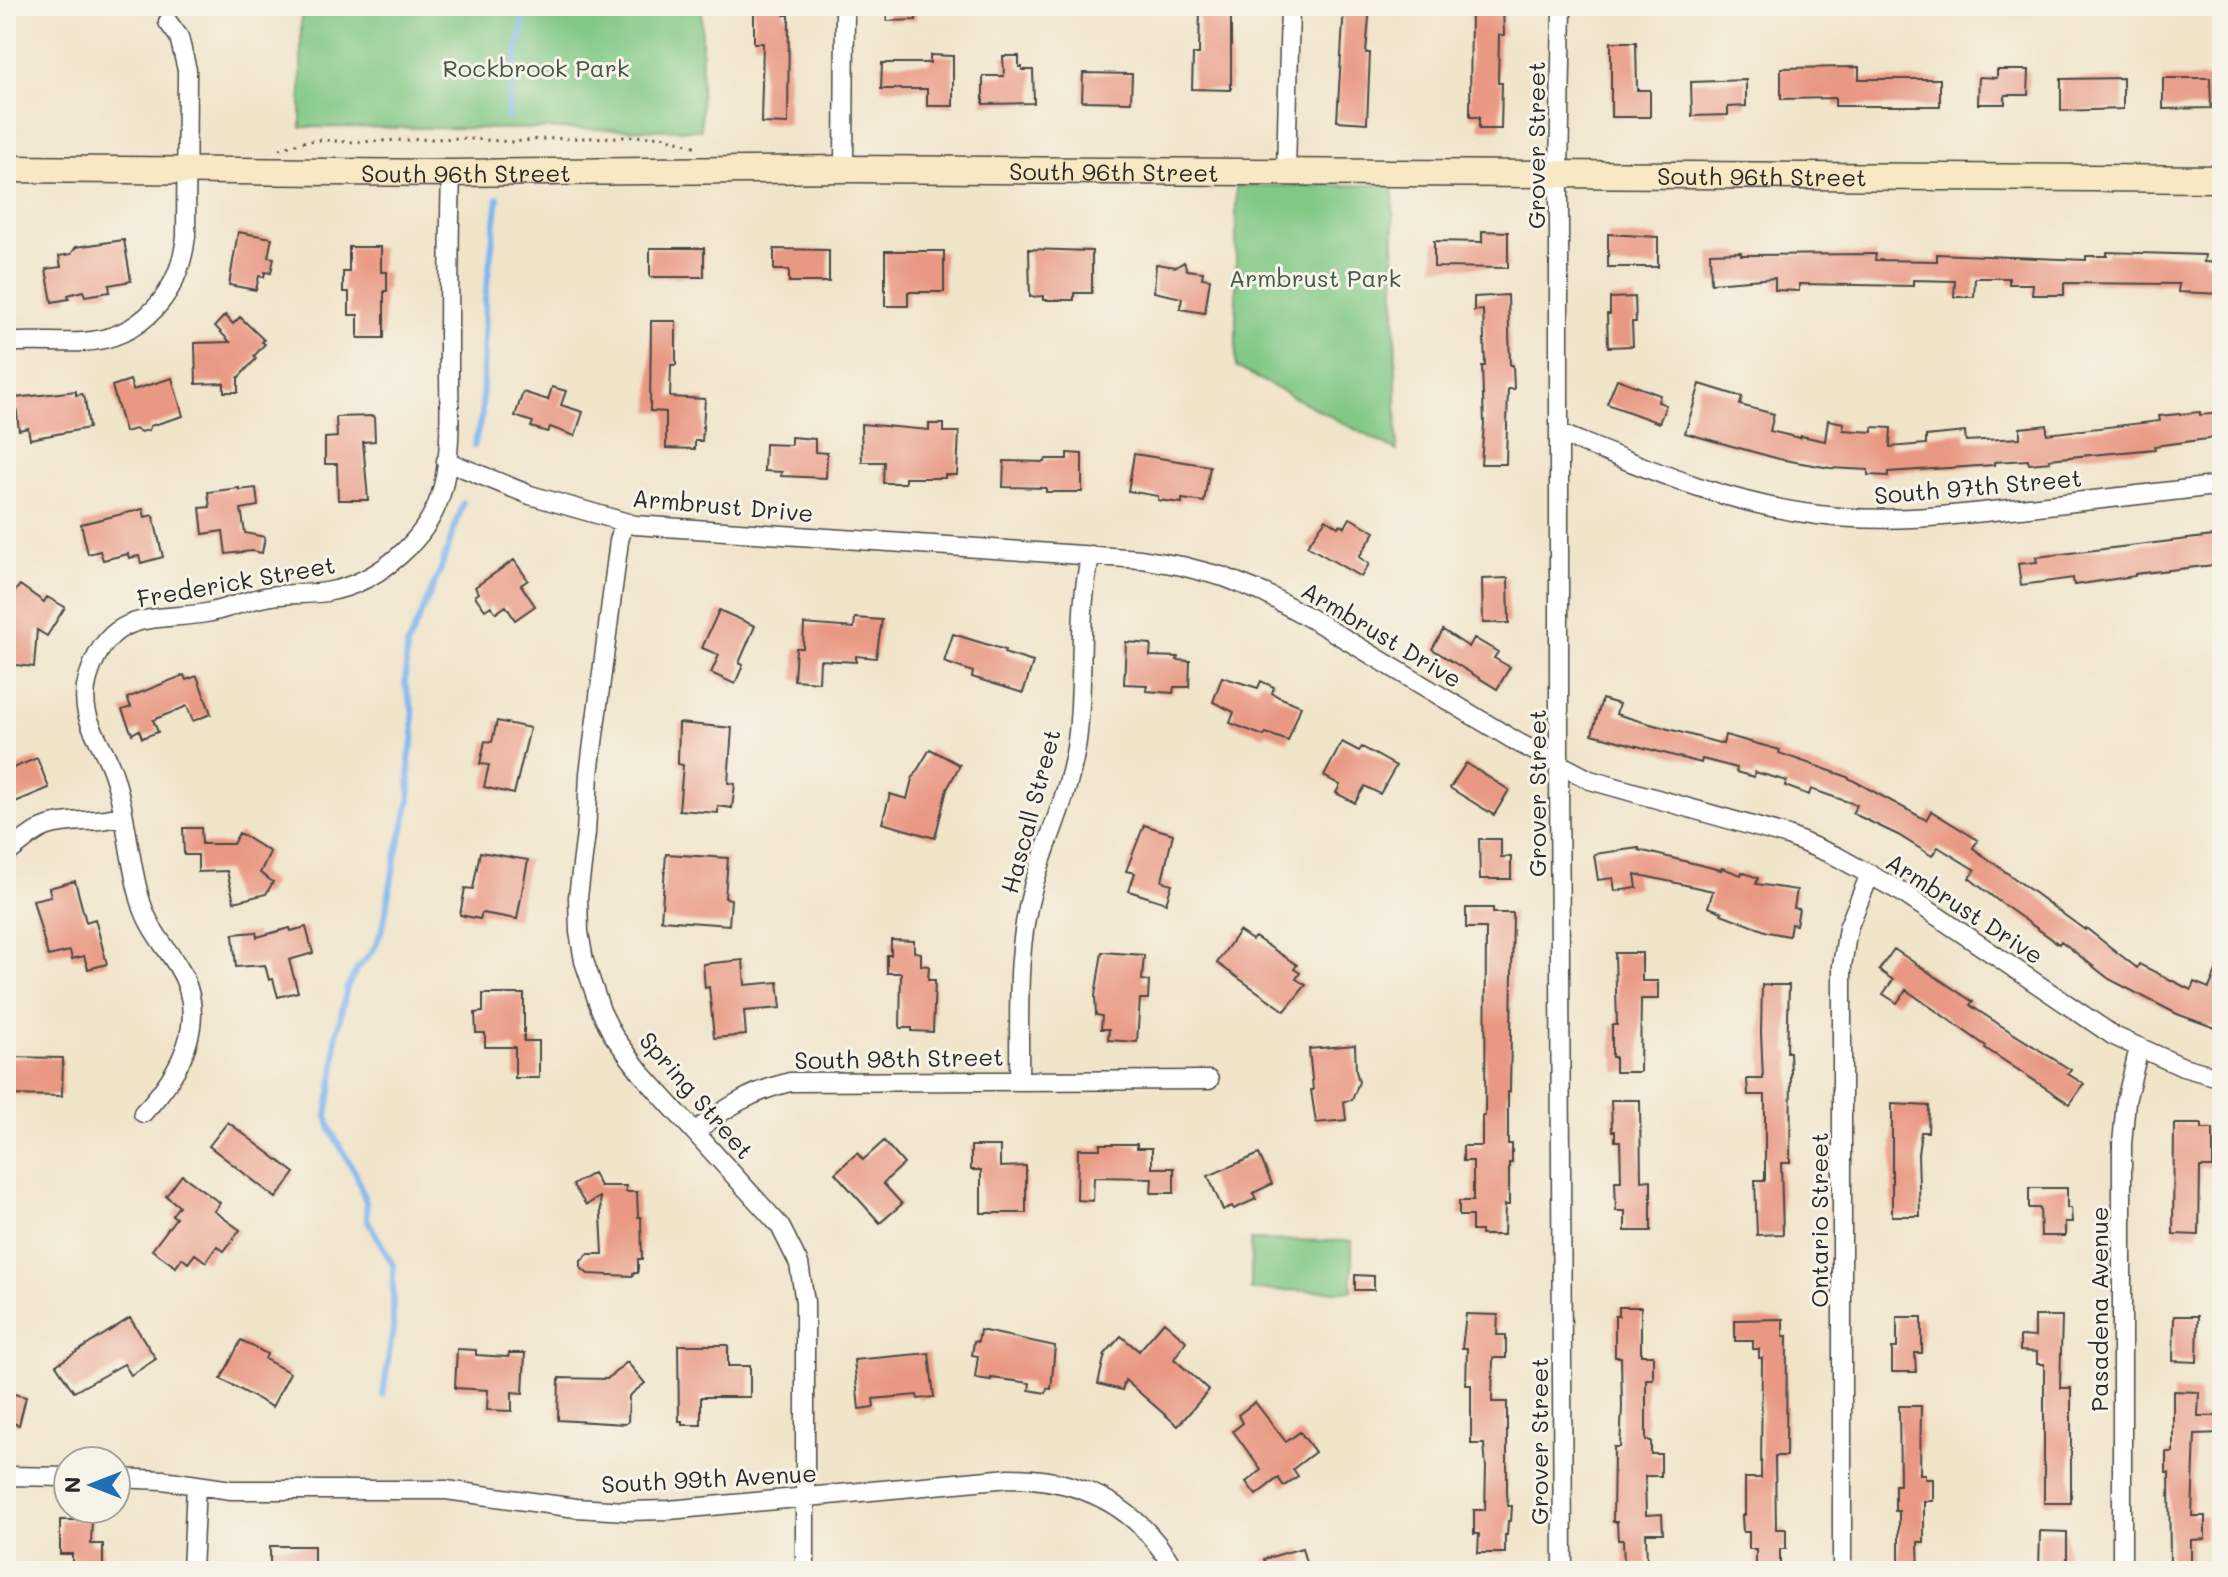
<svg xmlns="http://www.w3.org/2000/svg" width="2228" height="1577" font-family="Mali,sans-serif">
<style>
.green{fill:#80c884;stroke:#567a58;stroke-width:2}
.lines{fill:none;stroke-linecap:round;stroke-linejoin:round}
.stream{stroke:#7eb6ee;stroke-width:6}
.building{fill:#e99983}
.street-casing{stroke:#494743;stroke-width:21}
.secondary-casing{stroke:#494743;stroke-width:29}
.path{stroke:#494743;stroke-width:3;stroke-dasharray:2 6;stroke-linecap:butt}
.street{stroke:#fff;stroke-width:18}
.secondary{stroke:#f8e8c3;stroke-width:26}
.labels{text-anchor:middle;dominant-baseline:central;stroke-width:6;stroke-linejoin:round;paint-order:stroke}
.park-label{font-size:24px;fill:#445a46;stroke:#f7f3e8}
.street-label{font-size:24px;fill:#2b2b2b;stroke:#f7f3e8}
</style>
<rect width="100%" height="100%" fill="#f7f3e8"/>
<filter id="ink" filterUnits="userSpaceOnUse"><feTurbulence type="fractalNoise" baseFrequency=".0125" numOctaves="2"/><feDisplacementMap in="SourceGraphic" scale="16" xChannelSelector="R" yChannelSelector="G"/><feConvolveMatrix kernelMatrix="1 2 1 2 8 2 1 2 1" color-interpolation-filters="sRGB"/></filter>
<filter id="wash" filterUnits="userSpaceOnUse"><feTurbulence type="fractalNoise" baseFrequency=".006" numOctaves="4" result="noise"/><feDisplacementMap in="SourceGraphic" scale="32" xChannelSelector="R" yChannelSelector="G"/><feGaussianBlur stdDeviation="1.8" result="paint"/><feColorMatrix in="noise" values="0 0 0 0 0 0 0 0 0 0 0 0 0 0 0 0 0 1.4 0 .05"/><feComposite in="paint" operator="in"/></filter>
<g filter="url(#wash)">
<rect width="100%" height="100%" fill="#f0e4c9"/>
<path class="green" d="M301,6H702L701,130L301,127Z
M1393,185L1397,451L1236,367V186Z
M1251,1240L1352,1241V1291L1251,1290Z"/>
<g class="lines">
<path class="stream" d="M508,119L509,96L526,6
M474,446L482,414L485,300L498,198
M383,1395L393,1328V1265L367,1219L366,1203L356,1174L331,1131L327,1116L335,1066L336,1037L347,987L357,969L374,949L383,927L395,861L410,800L409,759L414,737L413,712L405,684L407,646L440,571L463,503"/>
</g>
<g id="blocks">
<path class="building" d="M754,6H784V15H789L788,124L761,123L763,43H754Z
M887,6H916V20L887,21Z
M1200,6H1231V90L1192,89L1193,54H1199Z
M1344,6H1370L1366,53H1370L1367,123L1337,121Z
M1471,6H1503L1504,35H1499L1498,83H1502L1501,129H1479V117H1470Z
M1611,42H1636L1637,90H1650V117H1611Z
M930,55L953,56V106H927V89H881L882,63H930Z
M1003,56H1019V67H1022V70H1033L1034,103L983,104V76H1004Z
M1859,67V79H1940V106H1835V98L1781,99V68Z
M1997,70H2029L2028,95H2005V104H1978L1979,77L1997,78Z
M1083,73L1132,74L1131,102L1082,101Z
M2123,78V109L2061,111V79Z
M2163,78H2210L2211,108L2163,109Z
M1746,80V106L1728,107V115L1692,116L1691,82Z
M1482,231L1508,232V268L1434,267V241L1482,242Z
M238,232L272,238L268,257L274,258L271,273L265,272L264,277L259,276L256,290L229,285Z
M1608,234L1658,237V267H1608Z
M124,240L131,281L109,285L110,292L85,296L83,291L68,295L69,299L52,302L46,269L61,267L59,256L71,254L76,247Z
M349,247H381V272H387V291H384V338H358V315H349V292H343V272H349Z
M650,248H704V277H650Z
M774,249L829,250V282H789V270H774Z
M1029,249L1092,251V293H1074V300H1043V296L1030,297Z
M885,251H944V292H908V306H885Z
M1741,252V255L1876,254L1875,260L1937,261V254L2086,260V256H2107V252L2205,255L2204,262L2222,263V294L2178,292L2179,284L2064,283V295H2032L2033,284H2009V278H1975L1974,297H1954L1955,281L1913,280V286L1799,284V291L1775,290V278L1711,283L1710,253Z
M1184,262L1187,270L1203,272L1202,278L1210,279L1205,313L1180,309L1182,298L1154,292L1156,264L1176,267Z
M1508,295L1510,365H1513L1514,389H1508L1506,464H1481L1484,424L1482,366H1485L1483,310L1474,311V297Z
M1635,297L1636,322H1632L1633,346L1608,347L1607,314H1610V298Z
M225,315L233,324L240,317L264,340L262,342L265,344L254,356L256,359L238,378V392H224V383L196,384L195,343L230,342L215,326Z
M651,321H676V365H671L670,397L705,399L702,441H695V449L666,448V412L650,411Z
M172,378L183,416L150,426L149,430L141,432L135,429L125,432L112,386L130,380L133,390Z
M1617,379L1660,395L1658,402L1666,405L1659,423L1607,404Z
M1700,384L1742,397L1740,405L1774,414L1770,431L1800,438L1801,436L1825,441L1828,420L1844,423L1843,430L1873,432V427L1891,428L1890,447L1926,444V436L1965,432L1966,441L2020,438V428L2047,425V434L2160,421L2159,416L2200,412V415L2222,413V437L2154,446L2155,449L2049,459L2050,462L2029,464L2028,460L1994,462V465L1888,472V476L1868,475V470L1830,468L1779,459L1685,433Z
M552,387L566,391L561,405L583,412L575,436L550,427L548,432L531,427L533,422L515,416L523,392L548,400Z
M76,391V395L82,394L85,399L89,428L30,439L28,428L19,430L15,398Z
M374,416L375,441L363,442L368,500H338L337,464H325V438L337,437L336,417Z
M861,424L929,430V424H944V432H959L957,475H945V478H905V483H883L884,462H862Z
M791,437L815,439V452L827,453L826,478L781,476L782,472L764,471L765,444L791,445Z
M1067,453L1082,454V492H1046V488L1003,487L1004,461L1045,462L1046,459H1067Z
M1134,454L1210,466L1204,502L1182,499V503L1158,500V496L1128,491Z
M239,488V490L256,488L258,506L241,509L245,533L265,537L262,553L252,551L226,554L223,531L203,534L200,508L210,507L208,492Z
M143,509L145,517L153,515L163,557L141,563L139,556L129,558L128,554L103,560L100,551L88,554L81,524Z
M1350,518L1375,532L1359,557L1369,564L1361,577L1307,546L1326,519L1338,527L1340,524L1345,527Z
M2222,535V564L2135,574V576L2074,585L2073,578L2021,585L2018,564L2037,562L2036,557Z
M514,560L528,580L521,585L535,606L515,620L506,606L496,613L491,606L485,610L475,596L479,593L475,587Z
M1508,578L1509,623H1483L1482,579Z
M20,585L44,602L47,597L65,607L47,636L37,630L34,667L6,664V602Z
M719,610L755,626L739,663L743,665L735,684L711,673L719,655L702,648Z
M855,618L882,620L876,658L856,656V662L820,660L819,682L794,680L796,648H803L804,624L854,628Z
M1443,630L1469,647L1474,638L1498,652L1494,658L1510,667L1497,689L1432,649Z
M953,634L1005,650L1004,653L1033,662L1023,693L972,677L973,672L944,662Z
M1126,642L1151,644L1150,656L1178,657L1177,660L1190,661L1189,687H1174L1173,693L1146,691L1147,685L1124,684Z
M184,675L186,680L197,676L211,714L193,721L187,706L153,720L158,732L142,738L139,730L132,734L122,710L131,707L127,698Z
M1222,677L1258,688L1261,681L1274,687L1272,693L1279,697L1301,706L1288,741L1266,733L1264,736L1230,723L1234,712L1213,702Z
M1602,699L1619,704L1616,714L1643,722L1723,744L1725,735L1780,750L1779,753L1845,776L1926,820L1931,811L1978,840L1973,848L2085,930L2086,928L2137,968L2139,964L2191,990L2194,982L2209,988L2222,958V1020L2218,1029L2177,1014L2109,979L2061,941L2059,944L1997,900L1969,878L1975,870L1938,847L1932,856L1898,835L1852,813L1857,805L1811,789L1809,795L1785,786L1787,781L1755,772L1754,777L1736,772L1737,768L1702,759L1701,763L1592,734Z
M497,721L530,728L514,794L484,787L489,765L480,764L485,741L492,742Z
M679,723L732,728L728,783L735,784L732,808L718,806V813L679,810L683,765L678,764Z
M1342,742L1359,751L1362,747L1396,766L1380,794L1365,786L1355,803L1336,793L1340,785L1324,776Z
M930,749L960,765L947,789L935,838L882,823L890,794L907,799L912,779Z
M37,758L49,788L13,803L11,798L6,800V771Z
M1466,763L1509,790L1494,815L1450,788Z
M1144,825L1173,834L1162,881L1172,884L1166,903L1129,891L1135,873L1126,871Z
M183,828H201L202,844H233L239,833L270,852L260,873L273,882L266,894L234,902L227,871L198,872V855H184Z
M1479,839H1501V857H1511V879H1480Z
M1639,848V850L1721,870L1722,868L1741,875L1742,872L1758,878L1756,884L1797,890L1794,908L1799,909L1796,925L1791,924L1789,936L1768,932L1721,914L1722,912L1708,907L1713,891L1635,874L1637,888L1615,891L1613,878L1598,880L1594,854Z
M480,852L528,860L517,919L482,913L480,919L460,915L465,888L473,889Z
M666,854L728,858L725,898L731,899L729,925L661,920Z
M75,881L86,922L95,919L107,964L88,969L84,956L72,959L70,951L48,956L33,900L51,896L49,888Z
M1466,908H1493V913H1513L1510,1092H1508V1144H1512V1163H1509V1205H1505L1504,1235H1481V1231H1472V1216H1459V1201H1473V1161H1463V1146H1482V1116H1485L1486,928H1466Z
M306,927L313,953L289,960L298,992L278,997L273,979L269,980L265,965L236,967L233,934L256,932L257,937L290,928L291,931Z
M1239,931L1252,940L1255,937L1297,965L1294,969L1300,973L1296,979L1306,985L1285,1011L1217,963Z
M891,940L914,941V952L921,953V965L929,966L928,980H935L933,1032L912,1031V1028H900L901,973H887V955H891Z
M1894,949L1973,1002L1970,1005L2000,1025L2071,1070L2068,1074L2084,1084L2070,1104L1985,1048L1986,1046L1906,990L1897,1003L1883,994L1893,980L1879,970Z
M1102,952L1144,955L1142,980L1149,981L1148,999H1140L1137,1042L1108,1040L1109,1029H1101L1102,1016L1096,1015L1095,996Z
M1615,953H1642V981H1658V999H1641L1640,1072H1615V1057H1612V1025H1617Z
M743,960L745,985L778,982L781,1008L744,1011L746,1035L714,1038L709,987L705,988L703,964Z
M1762,985H1789L1787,1052H1790L1791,1073L1790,1163H1781L1783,1234L1757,1235L1755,1180H1765V1095H1748L1747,1079H1763L1761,1033Z
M483,994H524V1041H539V1078H515V1047H485V1033H476L475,1013L483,1012Z
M1355,1045L1356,1071L1359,1082L1352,1100L1344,1101L1346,1120L1316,1123L1311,1090H1313L1309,1049Z
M6,1057L63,1058L62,1096L6,1095Z
M1611,1100H1640L1641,1181L1651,1180V1231H1625V1211H1616L1615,1181H1621L1620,1141H1615V1131H1612Z
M1892,1104L1929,1106L1928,1132H1921L1918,1154L1920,1216H1892Z
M228,1122L295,1173L276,1198L209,1146Z
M2174,1124H2202V1129H2213V1167H2200L2199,1235L2173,1234Z
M884,1141L904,1164L883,1183L902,1204L880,1223L835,1173L857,1153L863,1160Z
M1100,1144H1137V1148H1152V1168H1174V1193H1151L1152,1178L1094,1177L1093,1201L1077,1200L1078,1149H1100Z
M971,1146H1000V1167L1026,1166V1213H981V1170H971Z
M1259,1154L1272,1184L1253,1193L1256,1199L1234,1209L1232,1206L1223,1210L1208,1176Z
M593,1173L600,1186H626V1192H637L638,1217H641L642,1259H638V1273H633V1276L588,1274L581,1268V1261L588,1254H603L600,1197L586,1205L573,1185Z
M182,1175L220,1203L214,1211L240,1230L224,1251L217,1246L206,1262L195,1254L188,1263L182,1258L176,1267L152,1250L176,1218L172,1215L179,1206L166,1196Z
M2029,1188H2067V1208H2071L2072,1222H2065V1236H2041L2040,1208H2029Z
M1355,1275L1374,1276V1290H1355Z
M1619,1307H1641V1355H1653V1379H1646V1441H1651V1454H1661V1476H1645L1646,1515L1662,1514L1663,1533H1646L1647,1565H1624L1623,1540H1618L1617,1522H1613L1614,1447H1620L1622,1407L1621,1357H1615V1316H1619Z
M1466,1314L1498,1315L1497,1335H1506V1358H1493L1492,1402H1507V1493L1508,1506H1512L1511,1521H1508L1507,1535H1505V1553H1478L1479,1534H1474V1510H1485L1486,1467L1484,1444H1471V1385H1466L1467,1348H1462Z
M2035,1316H2062L2060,1388H2071V1503H2044V1364H2037V1352L2020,1351V1336L2035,1337Z
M2174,1316H2198L2197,1362L2173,1361Z
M1897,1317H1922V1353H1915L1916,1372H1892V1348H1897Z
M130,1318L156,1359L131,1375L124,1364L74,1392L56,1365Z
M1783,1319V1336H1787L1786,1456H1775L1776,1529H1786V1549H1780V1571H1756V1549H1749V1532H1743L1742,1515H1745V1478H1761L1762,1358H1759V1349H1753V1341H1735V1320Z
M1164,1322L1186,1341L1174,1359L1209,1390L1178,1426L1125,1380L1122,1390L1098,1384L1105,1354L1121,1336L1139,1351Z
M980,1330L1055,1346L1051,1389L1047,1388L1046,1393L1029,1390L1030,1383L991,1378V1380L975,1378L978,1356L972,1355L974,1341L978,1342Z
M241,1340L267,1354L265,1359L290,1373L272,1407L221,1379Z
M678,1345H728V1366H750V1397H701V1425H682V1421H679Z
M457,1349L476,1350V1355L508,1357L509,1353H525L523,1393L512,1392V1411L487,1410L488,1390L455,1388Z
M929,1353L934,1397L918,1399L917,1395L873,1399L874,1407L859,1409L854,1360Z
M627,1362L645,1383L629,1396L628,1422L625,1424L558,1420L559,1378L607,1379Z
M2173,1391L2199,1392L2198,1416H2222V1433L2195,1434L2192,1516H2205V1539L2191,1540V1562L2170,1563L2169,1473H2166V1452H2173Z
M6,1392L26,1397L19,1425L6,1421Z
M1255,1402L1286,1442L1300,1432L1315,1452L1293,1469L1298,1476L1284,1486L1278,1478L1256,1495L1246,1482L1261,1470L1233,1431L1243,1423L1238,1415Z
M1899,1406H1921L1920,1474H1925V1479H1933V1501H1924V1542H1918L1919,1571H1899V1511H1895V1485H1900Z
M60,1520H92L91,1544H103V1571H72V1554H60Z
M2040,1531L2067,1532V1571H2039Z
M270,1546H314V1571H270Z
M1302,1548L1306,1563L1300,1564L1302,1571H1268L1264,1559Z"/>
</g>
</g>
<g filter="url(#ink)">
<use href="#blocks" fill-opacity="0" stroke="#494743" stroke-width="2"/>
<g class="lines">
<defs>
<path id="street" d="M1562,6L1559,175V765L1563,1571
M844,169L845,6
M1286,173L1290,6
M6,343C31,340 56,343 82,342C142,339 180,293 186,236L187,70L179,37L168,22
M1559,433C1643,467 1727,504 1818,515C1889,524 1958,515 2029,507C2094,500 2158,493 2222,485
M446,461L530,495L635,525L1141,559L1182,566L1224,577L1264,593L1317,622L1517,742L1590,780L1788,836L1836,856L1903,893L2114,1036L2183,1067L2222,1078
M624,522L619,541L589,774L586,833L578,897L579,932L584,961L601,1011L613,1035L642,1074L780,1226L799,1264L805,1302V1571
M6,854C20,845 32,831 48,826C72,818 98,824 123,815
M1019,1081C1020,1016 1015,950 1033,887C1046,841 1068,797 1076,748C1086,686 1076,613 1091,555
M143,1113C181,1073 211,1018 177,965C163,943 148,927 141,902C128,859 127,812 112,770C100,737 77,717 88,678C109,608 151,622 206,613C228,609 249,599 271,596C290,593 308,595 326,592C379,583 431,538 443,486C452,448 449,407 449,369C449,304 449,238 451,173
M696,1131C726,1107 753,1091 790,1082L1209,1080
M6,1476L68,1477
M116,1478L163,1480L231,1490H446L576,1508L626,1511L669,1510L1009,1478C1081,1478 1139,1506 1175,1571
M192,1571L196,1485
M1842,1571V966L1848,928L1870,874
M2122,1571V1144L2126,1101L2139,1048"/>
<g id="secondary">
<path id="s1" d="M6,169L451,173L844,169L2222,179"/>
</g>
</defs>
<use href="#street" class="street-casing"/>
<use href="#secondary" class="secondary-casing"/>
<path class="path" d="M280,149L306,141L320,140L352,142L460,138L513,142L542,139L662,136L697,147"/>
<use href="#street" class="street"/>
<use href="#secondary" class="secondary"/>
</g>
</g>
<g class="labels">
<g class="park-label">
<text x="536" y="67">Rockbrook Park</text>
<text x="1315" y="277">Armbrust Park</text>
</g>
<g class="street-label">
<text transform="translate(1535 145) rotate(-90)">Grover Street</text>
<text stroke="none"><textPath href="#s1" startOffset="1108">South 96th Street</textPath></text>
<text stroke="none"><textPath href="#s1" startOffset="460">South 96th Street</textPath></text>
<text stroke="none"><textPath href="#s1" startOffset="1756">South 96th Street</textPath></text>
<text transform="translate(1978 486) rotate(-5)">South 97th Street</text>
<text transform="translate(723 505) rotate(5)">Armbrust Drive</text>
<text transform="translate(236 581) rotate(-10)">Frederick Street</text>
<text transform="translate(1382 634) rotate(31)">Armbrust Drive</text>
<text transform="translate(1536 793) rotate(-90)">Grover Street</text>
<text transform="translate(1030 811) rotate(-75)">Hascall Street</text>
<text transform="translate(1965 908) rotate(33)">Armbrust Drive</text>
<text transform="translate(899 1058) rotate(-1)">South 98th Street</text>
<text transform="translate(697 1095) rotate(49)">Spring Street</text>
<text transform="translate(1818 1220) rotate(-90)">Ontario Street</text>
<text transform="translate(2098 1309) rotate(-90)">Pasadena Avenue</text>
<text transform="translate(1538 1441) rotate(-90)">Grover Street</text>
<text transform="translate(709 1478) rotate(-3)">South 99th Avenue</text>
</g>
</g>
<rect width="2228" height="1577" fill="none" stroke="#f7f3e8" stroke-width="32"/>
<g transform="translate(92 1485) rotate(270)"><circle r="38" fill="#f7f3e8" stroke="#a5a39c" stroke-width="2"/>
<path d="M0-6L14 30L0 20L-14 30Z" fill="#1f6fb2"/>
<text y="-12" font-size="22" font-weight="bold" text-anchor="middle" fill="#2b2b2b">N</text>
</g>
</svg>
